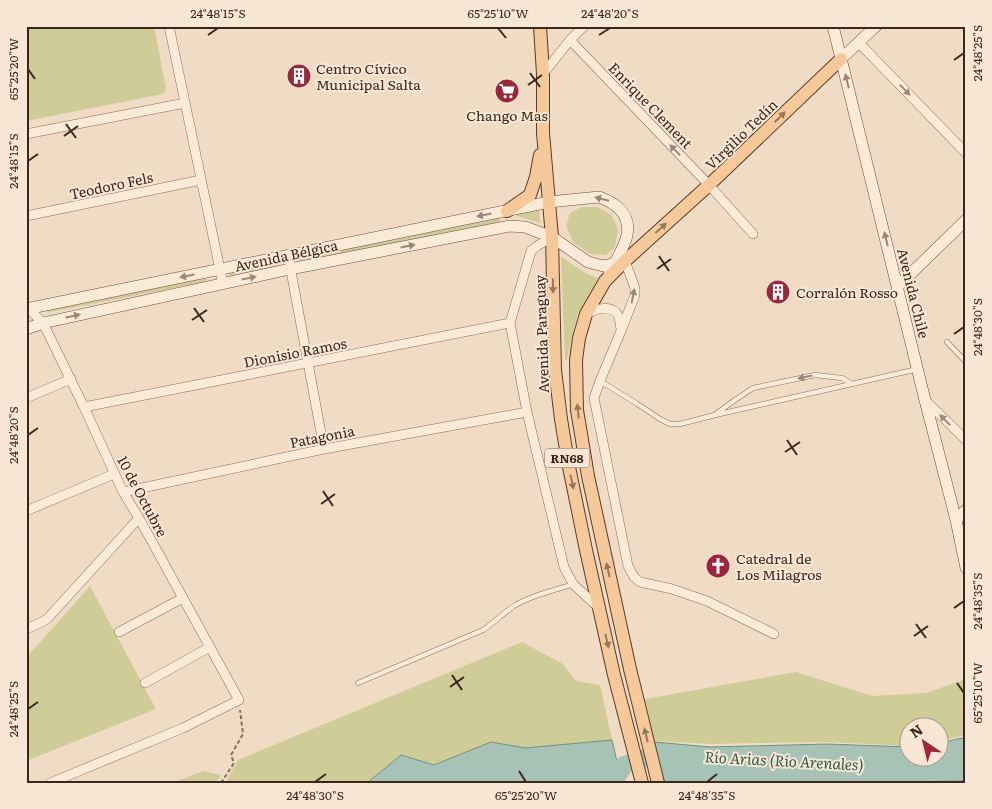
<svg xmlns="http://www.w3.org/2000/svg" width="992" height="809" font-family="Literata,serif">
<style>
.green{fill:#cfcc97}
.water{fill:#a6c3b6;stroke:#6c9282}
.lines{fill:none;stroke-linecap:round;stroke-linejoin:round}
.river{stroke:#a6c3b6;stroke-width:18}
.lane-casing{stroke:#8c6c59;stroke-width:5.5}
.street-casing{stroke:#8c6c59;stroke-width:10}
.secondary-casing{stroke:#6e4d3c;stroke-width:12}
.primary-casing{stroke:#5a3b2d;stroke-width:14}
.path{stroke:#8c6c59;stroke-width:2;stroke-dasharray:4 2.5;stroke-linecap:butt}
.lane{stroke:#faead8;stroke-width:4.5}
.street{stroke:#faead8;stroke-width:9}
.secondary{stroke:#faead8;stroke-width:11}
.primary{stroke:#f5c99a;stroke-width:12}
.oneway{fill:#9a887b}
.oneway2{fill:#98785c}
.ticks{fill:none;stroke:#3b271e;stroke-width:2}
.labels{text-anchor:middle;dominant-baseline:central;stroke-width:4;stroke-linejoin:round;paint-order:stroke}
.shield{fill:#f7e7d4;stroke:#736155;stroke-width:1}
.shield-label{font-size:12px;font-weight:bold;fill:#3b271e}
.poi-label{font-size:14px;fill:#3b271e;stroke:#f7e7d4;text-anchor:start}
.street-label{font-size:14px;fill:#3b271e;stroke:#f7e7d4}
.water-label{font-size:15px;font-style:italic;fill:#2c5c51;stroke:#f7e7d4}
.neatline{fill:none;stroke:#3b271e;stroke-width:2}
.ticks-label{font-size:12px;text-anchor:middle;fill:#3b271e}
</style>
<rect width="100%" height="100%" fill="#f0dcc4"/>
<path class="green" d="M35,26H154L166,89L163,94L26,121V30Z
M581,207H597L612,215L618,229L615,247L606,255L590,254L573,242L566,226L570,213Z
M539,210L540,223L520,217L516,215L517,213Z
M498,217L500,219V222L497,224L298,263L297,261L298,258Z
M561,257L587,274L598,278L577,316L571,339L567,360H565Z
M278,263L277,267L234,277L230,276L229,274L230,272Z
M206,277L207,280L204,282L51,312L48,313L46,310Z
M90,586L156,709L26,761V658Z
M522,642L563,664L576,681L600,685L612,740L525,748L491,742L434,765L401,755L367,783H225L238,760Z
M796,672L872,696L926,693L966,679V736L956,737L940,742V726H910L909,746L825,742L711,744L654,741L645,699Z
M203,771L221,775L215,783H172Z"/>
<path class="water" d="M966,738V781L825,783H664L654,742L711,747L827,744L909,747L910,756H940V744L956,739Z
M612,740L622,783H367L401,755L434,765L491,742L525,748Z"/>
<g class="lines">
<path class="river" d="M613,783L624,765L660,753H668"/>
<defs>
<path id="lane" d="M947,342L966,362
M600,381L636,403L660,419L670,424H680L715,415L918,369
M717,413L735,400L753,388L815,375L842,378L852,384
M358,683L483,630C494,623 503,613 514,606C531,595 554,591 573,584"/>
<path id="street" d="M169,26L223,284
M570,40L709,185L753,234
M859,43L966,153
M543,74L570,40L584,26
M26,134L185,103
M26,216L201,180
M552,237L537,246L531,251L510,323L527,412L564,567L573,584L599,608
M288,255L324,449
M625,261L635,288V295L621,331L600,381L594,398L628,566L634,577L640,582L672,589L707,601L774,634
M26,306L43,323L84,407L123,492L139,518L239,700L183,728L50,783
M586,314C596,309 612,303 619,317C620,320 620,325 621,329
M26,398L71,379
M925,400L966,440
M84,407L510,323
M123,492L324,449L527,412
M26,511L114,474
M26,629L40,623L47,619L139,518
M119,632L183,598
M145,683L210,647"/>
<path id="secondary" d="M833,26L925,400L956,520L966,568
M841,59L876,26
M897,287L966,220
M26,309L549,202L599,197C616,203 631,214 627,235C625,247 614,263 609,275
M26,329L43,323L290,269L510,226L525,227L552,237L588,262L603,266L619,263
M956,520L966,510"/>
<path id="primary" d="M540,26L543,74V133L552,237L555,370L561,419L568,462L586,550L614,675L642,783
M507,211L530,195L536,177L540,155
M658,783L630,669L588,476L577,410L576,360L579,338L586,314L605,281L625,261L709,185L841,59"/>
</defs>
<use href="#lane" class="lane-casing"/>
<use href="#street" class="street-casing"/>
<use href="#secondary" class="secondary-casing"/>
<use href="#primary" class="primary-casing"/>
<path class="path" d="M221,783L234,763L231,755L243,734L240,710"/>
<use href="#lane" class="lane"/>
<use href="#street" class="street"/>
<use href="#secondary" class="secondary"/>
<use href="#primary" class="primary"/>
</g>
<defs><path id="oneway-solid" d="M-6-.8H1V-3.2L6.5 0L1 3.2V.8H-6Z" transform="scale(1.25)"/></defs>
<g class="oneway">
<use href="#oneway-solid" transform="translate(847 81) rotate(-104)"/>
<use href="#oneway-solid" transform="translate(905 90) rotate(46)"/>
<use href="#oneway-solid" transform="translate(675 150) rotate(-134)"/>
<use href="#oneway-solid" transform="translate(602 199) rotate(-166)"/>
<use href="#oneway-solid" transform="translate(484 215) rotate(169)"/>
<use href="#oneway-solid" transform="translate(886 239) rotate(-104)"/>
<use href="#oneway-solid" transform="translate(408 246) rotate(-11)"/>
<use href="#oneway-solid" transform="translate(187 276) rotate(169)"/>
<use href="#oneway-solid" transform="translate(249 278) rotate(-12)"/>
<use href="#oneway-solid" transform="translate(633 296) rotate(-79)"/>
<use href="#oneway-solid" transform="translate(73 316) rotate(-12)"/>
<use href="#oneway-solid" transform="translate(805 377) rotate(168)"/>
<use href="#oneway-solid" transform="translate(945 420) rotate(-135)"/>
</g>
<g class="oneway2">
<use href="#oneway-solid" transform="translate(780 117) rotate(-44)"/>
<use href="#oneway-solid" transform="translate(661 228) rotate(-42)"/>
<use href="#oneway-solid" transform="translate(553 286) rotate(89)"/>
<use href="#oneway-solid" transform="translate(578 411) rotate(-96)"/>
<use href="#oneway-solid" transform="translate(572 482) rotate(78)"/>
<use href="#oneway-solid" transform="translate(608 570) rotate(-103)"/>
<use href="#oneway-solid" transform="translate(607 641) rotate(77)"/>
<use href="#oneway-solid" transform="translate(646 735) rotate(-104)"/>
</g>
<path class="ticks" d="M498,28L506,38M208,35L218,28M599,35L610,28M954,60L964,53M28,69L35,79M530,73L540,87M528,85L542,75M66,124L76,138M64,136L78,126M28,161L38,154M659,256L669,271M657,269L671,259M194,308L204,322M192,320L207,310M954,334L964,327M28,435L38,428M787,440L797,455M785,452L800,442M323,491L333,506M321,504L335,494M954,608L964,601M916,624L926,638M914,636L928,626M452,675L462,690M957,683L964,693M450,687L464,677M28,709L38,702M519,771L526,782M315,782L326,774M707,782L717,774"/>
<defs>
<symbol id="building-disc" viewBox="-11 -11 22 22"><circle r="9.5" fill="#9e263b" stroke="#f7e7d4"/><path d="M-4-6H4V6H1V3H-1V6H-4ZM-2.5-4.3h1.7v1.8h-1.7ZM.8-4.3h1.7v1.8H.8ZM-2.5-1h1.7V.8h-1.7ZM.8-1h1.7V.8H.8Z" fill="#fff"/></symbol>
<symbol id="supermarket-disc" viewBox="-11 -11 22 22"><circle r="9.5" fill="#9e263b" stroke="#f7e7d4"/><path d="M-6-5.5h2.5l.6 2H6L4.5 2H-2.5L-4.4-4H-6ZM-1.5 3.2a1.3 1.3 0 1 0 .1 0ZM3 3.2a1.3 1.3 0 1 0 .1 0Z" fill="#fff"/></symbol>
<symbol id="church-disc" viewBox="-11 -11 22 22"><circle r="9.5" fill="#9e263b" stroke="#f7e7d4"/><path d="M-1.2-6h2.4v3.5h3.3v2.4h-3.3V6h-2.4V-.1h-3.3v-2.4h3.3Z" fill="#fff"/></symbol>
</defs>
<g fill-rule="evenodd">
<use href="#building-disc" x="285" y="62" width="28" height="28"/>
<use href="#supermarket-disc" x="493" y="77" width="28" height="28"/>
<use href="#building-disc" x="764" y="278" width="28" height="28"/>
<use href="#church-disc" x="704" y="552" width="28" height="28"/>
</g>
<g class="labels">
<rect class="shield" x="544.5" y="448.5" width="45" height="19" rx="4"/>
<g class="shield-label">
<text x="567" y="458">RN68</text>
</g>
<g class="poi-label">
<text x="316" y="68">Centro Cívico<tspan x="316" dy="16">Municipal Salta</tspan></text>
<text x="507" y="115" text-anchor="middle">Chango Mas</text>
<text x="796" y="292">Corralón Rosso</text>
<text x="736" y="558">Catedral de<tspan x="736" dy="16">Los Milagros</tspan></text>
</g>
<g class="street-label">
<text transform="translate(651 105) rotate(46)">Enrique Clement</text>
<text transform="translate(741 134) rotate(-44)">Virgilio Tedín</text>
<text transform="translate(111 185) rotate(-12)">Teodoro Fels</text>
<text transform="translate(286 255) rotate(-12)">Avenida Bélgica</text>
<text transform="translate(914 293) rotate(76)">Avenida Chile</text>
<text transform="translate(541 334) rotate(-92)">Avenida Paraguay</text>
<text transform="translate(295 352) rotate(-11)">Dionisio Ramos</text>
<text transform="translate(322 436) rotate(-11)">Patagonia</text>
<text transform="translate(143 496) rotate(62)">10 de Octubre</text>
</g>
<g class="water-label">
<text transform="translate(784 760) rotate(3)">Río Arias (Río Arenales)</text>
</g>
</g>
<rect width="992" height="809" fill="none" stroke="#f7e7d4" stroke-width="55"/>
<g transform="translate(924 742) rotate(325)"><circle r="24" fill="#f7e7d4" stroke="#ac9a8b"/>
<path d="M0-4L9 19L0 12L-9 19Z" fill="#9e263b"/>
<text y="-8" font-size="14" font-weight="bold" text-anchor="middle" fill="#3b271e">N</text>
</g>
<rect x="28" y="28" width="936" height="754" class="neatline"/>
<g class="ticks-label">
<text x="218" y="18">24°48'15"S</text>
<text x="498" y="18">65°25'10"W</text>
<text x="610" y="18">24°48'20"S</text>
<text transform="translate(978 53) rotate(-90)" y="4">24°48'25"S</text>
<text transform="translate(14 69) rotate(-90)" y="4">65°25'20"W</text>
<text transform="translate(14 161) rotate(-90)" y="4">24°48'15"S</text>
<text transform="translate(978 327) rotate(-90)" y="4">24°48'30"S</text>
<text transform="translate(14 435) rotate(-90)" y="4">24°48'20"S</text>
<text transform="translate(978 601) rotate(-90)" y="4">24°48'35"S</text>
<text transform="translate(978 693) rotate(-90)" y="4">65°25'10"W</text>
<text transform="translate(14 709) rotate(-90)" y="4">24°48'25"S</text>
<text x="315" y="800">24°48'30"S</text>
<text x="526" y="800">65°25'20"W</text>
<text x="707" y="800">24°48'35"S</text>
</g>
</svg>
